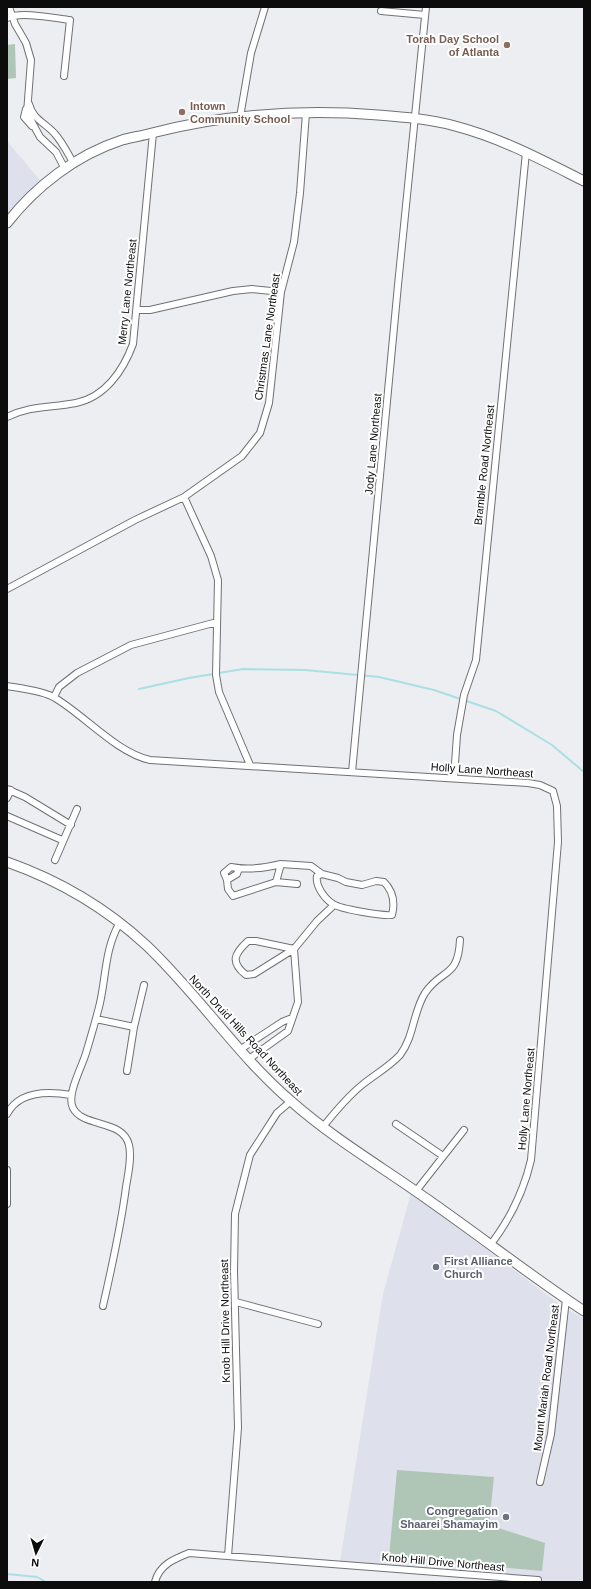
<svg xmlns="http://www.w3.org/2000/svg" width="591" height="1589" font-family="Arial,sans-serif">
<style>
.built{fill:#dee1eb}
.green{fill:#afc6b7}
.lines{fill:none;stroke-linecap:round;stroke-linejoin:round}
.stream{stroke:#abdfe4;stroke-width:2}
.minor-casing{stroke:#707175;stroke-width:8}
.secondary-casing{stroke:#707175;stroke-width:11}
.minor{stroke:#fff;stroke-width:6}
.secondary{stroke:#fff;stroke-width:9}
.education-dot{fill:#8d6e63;stroke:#fff;stroke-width:1.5}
.worship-dot{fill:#6b7280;stroke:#fff;stroke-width:1.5}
.labels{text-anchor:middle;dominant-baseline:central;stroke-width:4;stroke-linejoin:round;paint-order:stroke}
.education-label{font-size:11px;font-weight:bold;fill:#785e54;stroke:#fff;text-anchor:end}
.street-label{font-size:11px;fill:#0c0c0d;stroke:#fff}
.worship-label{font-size:11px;font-weight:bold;fill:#5b616d;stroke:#fff;text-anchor:start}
</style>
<rect width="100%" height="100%" fill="#edeef2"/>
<path class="built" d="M7,141L44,185L7,222Z
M411,1193L562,1306L584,1319V1582H542V1578L340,1562L383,1294Z"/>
<path class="green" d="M15,44L16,78L7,79V45Z
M397,1470L494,1477L489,1525L545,1543L542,1571L389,1557Z"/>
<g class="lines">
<path class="stream" d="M139,689L189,678L243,669L305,670L379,677L434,690L496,711L552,745L584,772
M7,1574L37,1577L46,1582"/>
<defs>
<path id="minor" d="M9,7L15,24L26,43L31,60L27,113L40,137L56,152L65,169
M381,11L425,15
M7,18C20,11 54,18 70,20L64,76
M29,104C33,120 46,123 55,134C63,143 68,154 74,164
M26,109L24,117L32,126
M240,117L251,53L265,7
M137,310H150L233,291L252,289L281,292
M7,417C32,405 50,408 76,403C105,397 123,371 133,344L153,133
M184,497L211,556L218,580L216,675L219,692L250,765
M7,589L135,520L184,497L242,456L260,433L269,403L281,292L294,242L300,193L306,113
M7,686C19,688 45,691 55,698C84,715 117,753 150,760L528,783L540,785L553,791L557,806L558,842L531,1160C524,1190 510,1219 491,1244
M54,697L59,687L77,673L131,645L217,622
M352,772L398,285L426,7
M454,778L457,735L464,695L476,660L526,152
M7,789L25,797L71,825
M7,798L11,790
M7,816L62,840
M55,860L77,809
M239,868L237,874L227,880L228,889L233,896L276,882L281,864L311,866L322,874L338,878L346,882L362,885L376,881L384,882C393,891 395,903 392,915C382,916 340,909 333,904C325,899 315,886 317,876L322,874
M227,880L224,873L231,867C246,870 265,868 281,864
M276,882L297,884
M248,941H256L294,949L254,974L246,975C230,962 234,954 248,941Z
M96,1019L134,1027
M241,1049L282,1022L292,1018
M249,1059L288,1031L298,1002L294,949L317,921L334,905
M127,1071L134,1027L144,985
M7,1114C19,1091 48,1091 71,1095
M396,1124L443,1156
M322,1128C334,1113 347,1097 362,1085C374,1075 389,1067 400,1055C414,1037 413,1012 425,993C442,968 458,979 460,940
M7,1170V1204
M416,1191L464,1130
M236,1302L318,1324
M103,1306C112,1266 121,1227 126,1187C128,1174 132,1158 129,1145C123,1119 83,1128 73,1108C66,1095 82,1067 86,1053C91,1036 96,1020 100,1003C106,976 105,949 119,924
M540,1482L551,1434L566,1299
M228,1556L238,1428L234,1271L235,1214L250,1155L277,1113L291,1101
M155,1582C159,1565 174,1559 189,1553L538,1580L537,1582"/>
<path id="secondary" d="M7,223C36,186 76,155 122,140C132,137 142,136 152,133C226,114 302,109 378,115C404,117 430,119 455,126C501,138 542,160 584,181
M7,862C58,880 106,908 146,945C198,994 238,1056 292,1102C334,1139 382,1167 427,1199C480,1236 531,1276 584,1311"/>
</defs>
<use href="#minor" class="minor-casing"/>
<use href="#secondary" class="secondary-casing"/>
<use href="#minor" class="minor"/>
<use href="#secondary" class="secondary"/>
</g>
<g class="education-dot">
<circle cx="507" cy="45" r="4"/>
<circle cx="182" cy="112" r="4"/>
</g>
<g class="worship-dot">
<circle cx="436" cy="1267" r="4"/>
<circle cx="506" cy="1517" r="4"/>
</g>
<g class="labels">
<g class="education-label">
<text x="499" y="39">Torah Day School<tspan x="499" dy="13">of Atlanta</tspan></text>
<text x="190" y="106" text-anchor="start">Intown<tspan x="190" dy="13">Community School</tspan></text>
</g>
<g class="street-label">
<text transform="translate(127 292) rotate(-84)">Merry Lane Northeast</text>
<text transform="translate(267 337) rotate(-82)">Christmas Lane Northeast</text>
<text transform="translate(373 444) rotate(-85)">Jody Lane Northeast</text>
<text transform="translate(484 465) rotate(-84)">Bramble Road Northeast</text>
<text transform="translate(482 770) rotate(4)">Holly Lane Northeast</text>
<text transform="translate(246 1035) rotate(47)">North Druid Hills Road Northeast</text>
<text transform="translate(526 1099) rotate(-85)">Holly Lane Northeast</text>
<text transform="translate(225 1321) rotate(-91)">Knob Hill Drive Northeast</text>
<text transform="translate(546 1378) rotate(-83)">Mount Mariah Road Northeast</text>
<text transform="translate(443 1562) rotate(5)">Knob Hill Drive Northeast</text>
</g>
<g class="worship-label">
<text x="444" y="1261">First Alliance<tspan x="444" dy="13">Church</tspan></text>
<text x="498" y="1511" text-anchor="end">Congregation<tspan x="498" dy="13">Shaarei Shamayim</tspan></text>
</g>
</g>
<rect width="591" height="1589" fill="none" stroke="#0c0c0d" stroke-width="16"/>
<g transform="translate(36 1553) rotate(185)" stroke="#ffffff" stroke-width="3" paint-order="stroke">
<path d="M0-3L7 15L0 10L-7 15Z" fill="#0c0c0d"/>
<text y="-6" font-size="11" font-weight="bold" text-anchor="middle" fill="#0c0c0d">N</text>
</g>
</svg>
